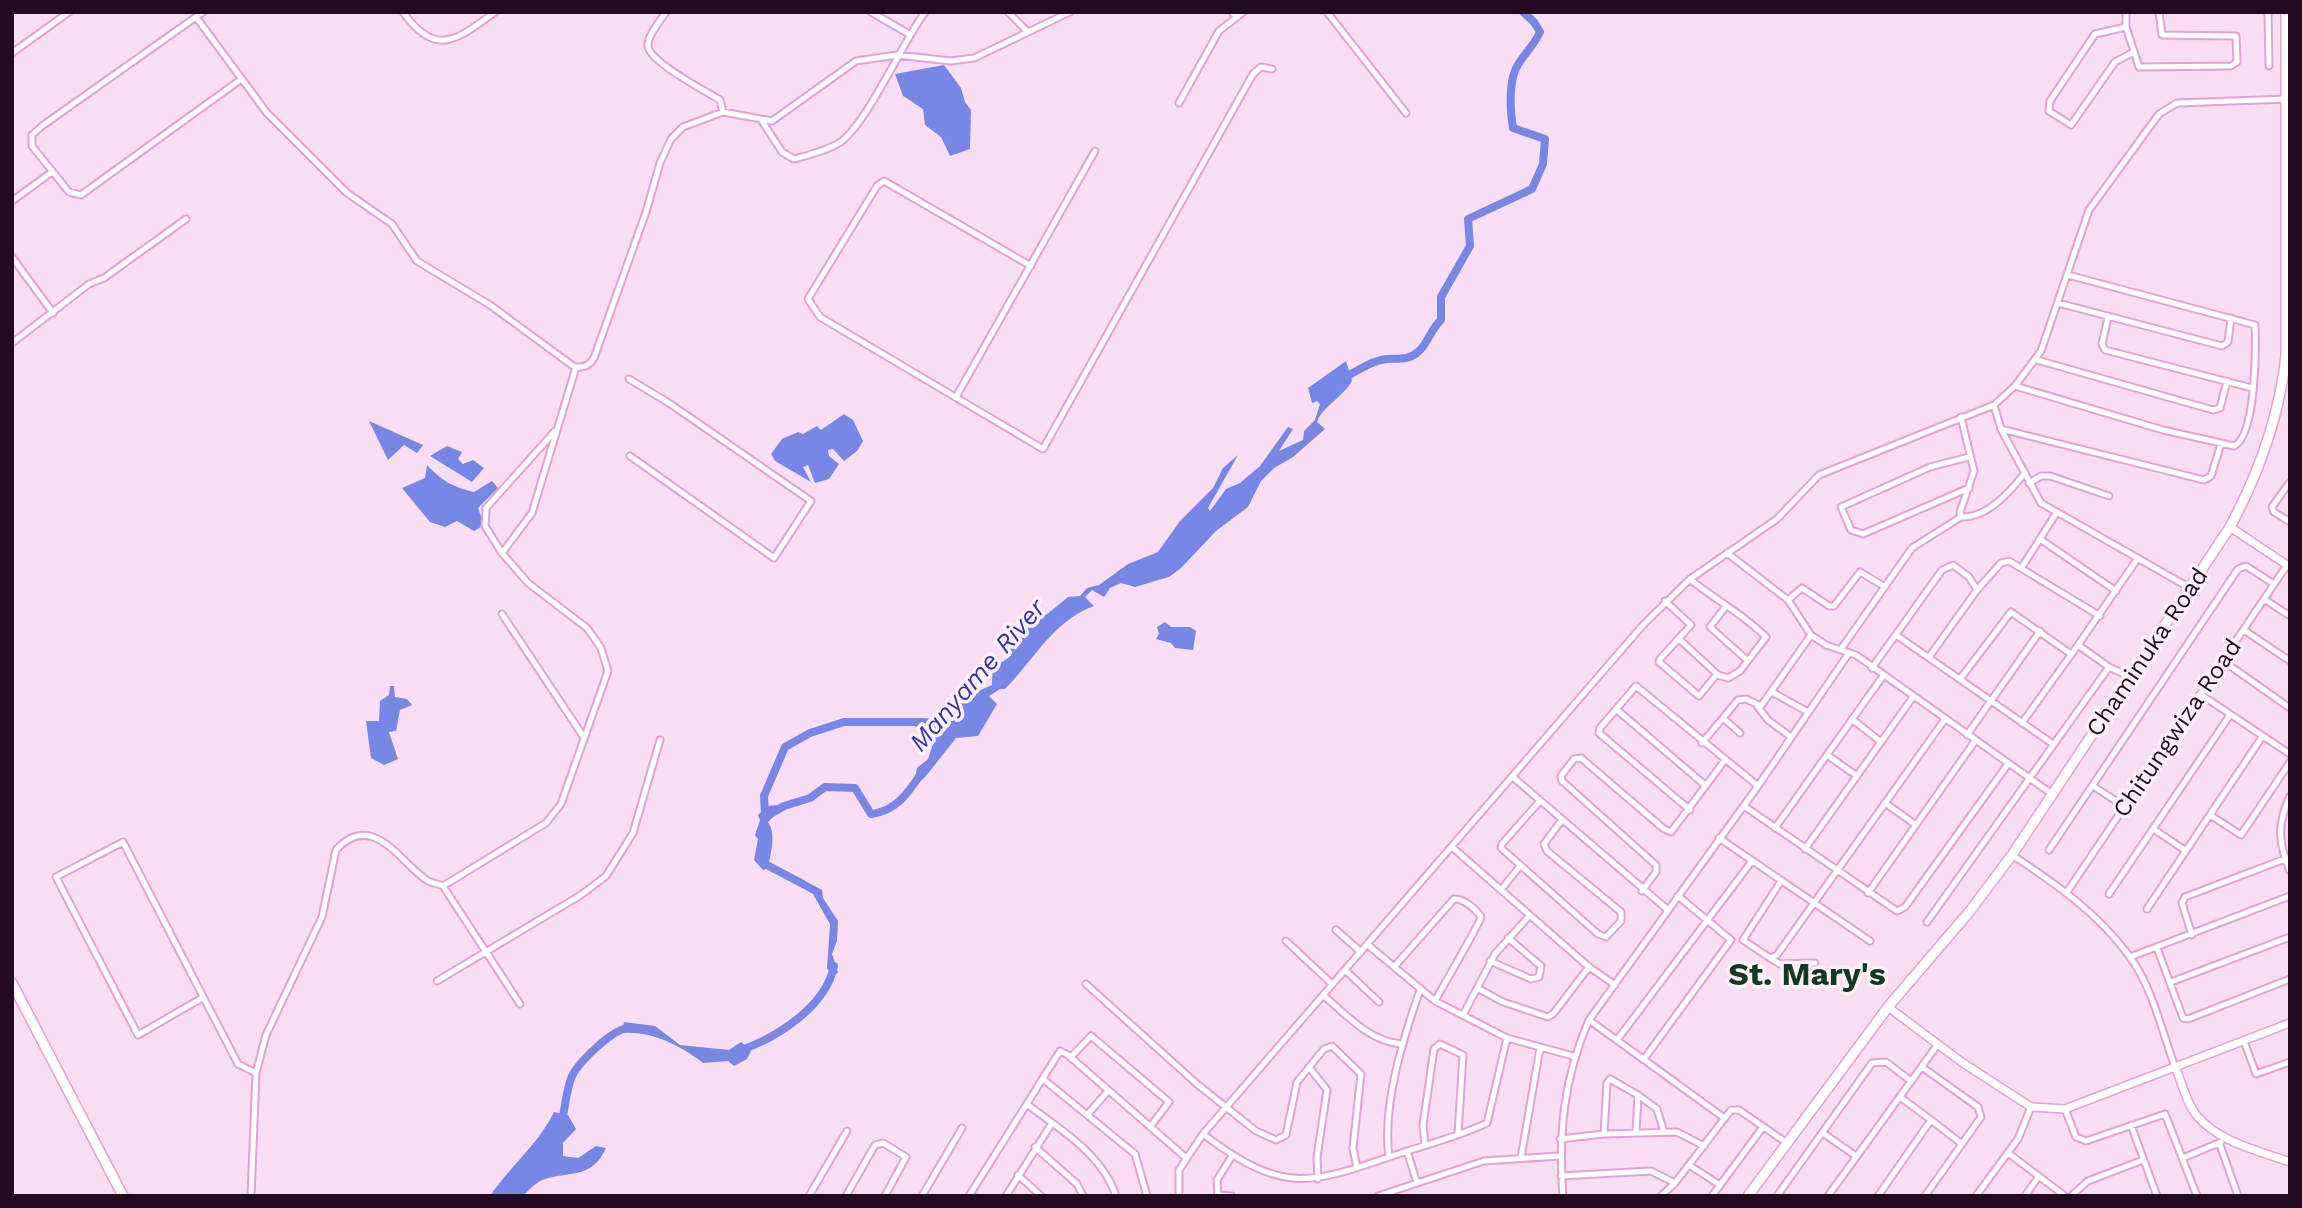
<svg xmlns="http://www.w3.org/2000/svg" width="2302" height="1208" font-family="'Work Sans',sans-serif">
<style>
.water{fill:#7787e5}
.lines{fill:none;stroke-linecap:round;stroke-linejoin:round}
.river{stroke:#7787e5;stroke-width:8}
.minor-casing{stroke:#e4a1d5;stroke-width:9}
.tertiary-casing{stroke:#e4a1d5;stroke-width:10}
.primary-casing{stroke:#e4a1d5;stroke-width:12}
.minor{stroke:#fff;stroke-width:5}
.tertiary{stroke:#fff;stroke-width:7}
.primary{stroke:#fff;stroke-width:9}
.labels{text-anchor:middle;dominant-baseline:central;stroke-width:7;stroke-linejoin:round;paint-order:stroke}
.street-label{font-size:24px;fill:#240c20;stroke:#fdeff9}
.water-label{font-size:26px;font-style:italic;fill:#3537a4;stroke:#fdeff9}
.district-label{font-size:32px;font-weight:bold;fill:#123922;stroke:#fdeff9}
</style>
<rect width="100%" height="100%" fill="#f9ddf2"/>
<path class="water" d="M944,65L961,88L965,102L971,110L970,149L950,156L941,137L925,125L923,109L903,96L895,74Z
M1346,361L1352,381C1343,397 1322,407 1317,422L1325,429L1293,457L1274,468L1261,481L1248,507L1216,531L1181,568L1169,577L1135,587L1121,583L1110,588L1104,597L1092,590L1085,597L1094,606C1054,620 1033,661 1005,689H1000L989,696L997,704L978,736L956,738L926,776L922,780L916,775L917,768L928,759L933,744L923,743L918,738L921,729L912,725L913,719L931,718L950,703L992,685C994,654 993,672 1011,655L1010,649C1023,638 1029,622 1042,612L1046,615L1068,597L1080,596L1087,588L1099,585L1128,564L1158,552L1180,521L1213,488L1223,468L1238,455L1208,508L1210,511L1226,489L1240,483L1260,466L1288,427L1293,429L1279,451L1303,440L1304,431L1315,420L1320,404L1317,401L1312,403L1308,388Z
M844,414L853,420L863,441L857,451L844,461L833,449L828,450L829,456L839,464L829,479L815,483L808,465L803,467L811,482L775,461L771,454L782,439L798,432L803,434L817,426L821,430Z
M369,421L423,445L417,453L404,445L388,460Z
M447,446L462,452L458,459L463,464L473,460L484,468L472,482L430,456Z
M427,465C442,481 453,487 474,492L492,481L498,488L478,508L484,525L474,531L457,521L445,527L430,522L402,488L425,478Z
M1165,622L1171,627H1190L1196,631L1193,650L1175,648L1171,643L1156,639L1159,634L1157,627Z
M390,686H394L395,697L407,699L412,705L400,710L396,731L389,732L398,759L384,765L371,758L366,721H379L380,701L389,695Z
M779,805L781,809L768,822C777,835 770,854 768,868L763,870L754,860L758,839L755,835L760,820L758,815L767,806Z
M798,877L822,890L823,898L838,921L837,941L832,954L838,972L833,977L827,968L830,924L813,894L795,884L794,878Z
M624,1022L655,1026L680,1045L729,1050L741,1042L751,1051L747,1059L734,1066L728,1061L703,1063C680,1045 651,1031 622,1033Z
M554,1112L568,1115L576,1129L563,1143V1156L578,1158L596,1146L606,1148C592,1179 571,1171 545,1179C537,1181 529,1190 523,1196H490C510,1166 538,1145 554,1112Z"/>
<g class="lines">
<path class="river" d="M1344,378C1357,371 1371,361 1386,359C1397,358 1408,361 1418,352C1428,344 1430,330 1441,320V297L1470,246L1468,219L1532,189L1543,164L1545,139L1513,128C1510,112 1509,86 1515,71C1520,57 1533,48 1540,32L1534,22L1523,12
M772,813L784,806L810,798L825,787L855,788L871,814C898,811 910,790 924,769
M765,815L764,796L785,747L810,733L844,722H922
M763,859V863L801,883
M738,1051C775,1039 826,1007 834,966
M561,1125C565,1110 566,1090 572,1076C579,1062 614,1027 630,1028"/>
<defs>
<path id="minor" d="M203,12L42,126L32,135V146L69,192L81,195L240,80
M403,12C436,59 458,39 495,12
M666,12C660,21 648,35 648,45C647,61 706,91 720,100L723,112
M871,12L909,34
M1008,12L1028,32
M1232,12L1237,17L1243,12
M1327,12L1406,113
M2126,12V27L2139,67L2231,66L2237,62L2236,36L2162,35L2159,12
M2268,12L2269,66
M196,17L267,113L347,193L392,224L417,261L490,305L573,366C582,369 589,366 594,358L646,212L660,163L671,139L683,127L723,112L772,121L856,61L897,55L951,61L974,58L1070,12
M2126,27L2095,34L2050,101L2049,111L2071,125L2115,62L2132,53
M12,53L69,12
M1179,103L1219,31L1237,17
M762,121L782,152L794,159C809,155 826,151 839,143C866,126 902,43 925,12
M12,201L52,172
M12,257L53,313
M1031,266L884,181L877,186L808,299L820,317L1043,449L1253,74L1261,67L1272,69
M2058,303L2222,346L2228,342L2231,318
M2108,317L2102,344L2105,350L2252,388
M12,343L89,284L104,278L186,219
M2037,360L2213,410L2220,408L2227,381
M629,379L669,403L811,501L774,558L630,456
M2015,386L2041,351L2089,210L2159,114L2177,103L2288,99
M956,397L1095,151
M1994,405L2015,386L2163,430L2234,446C2256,436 2256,348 2255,325L2068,275
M1961,417L1974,471L1960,512L1961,517C1987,518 2009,493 2024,474
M2001,429L2204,480L2211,476L2221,444
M2290,482L2272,507L2274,512L2290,522
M2029,483L2041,476H2050L2109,496
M1969,488L1863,534L1851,530L1841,507L1930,467L1969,457
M2040,539L2116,591
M502,553L485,526L486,508L555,431
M1727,553L1788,600L1811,635L1826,645L1856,655L2052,794
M2022,567L2057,512
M1690,579C1715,600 1742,613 1766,637L1740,671L1728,678L1718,675
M1977,590L2001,563L2009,561L2100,616
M2264,599L2290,616
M1788,600L1802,588L1829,606H1834L1860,572L1885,587
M1665,601L1691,625L1660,659L1659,662L1699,696L1717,674L1679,639
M1726,606L1710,627L1748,661
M502,614L583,736
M2244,630L2290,661
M1896,635L2053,744
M2078,645L2138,558
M1841,649L1912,548L1961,517
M2223,661L2290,708
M2109,667L2130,677
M1872,668L1942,570L1953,565L1969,577L1977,590L1929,657
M1960,679L2011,612L2071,654
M1772,692L1808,712
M2200,694L2290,754
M1758,707L1768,720L1791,737
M1616,709L1706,786
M1723,718L1740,733
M1852,719L1881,742
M1967,735L2040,631
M1702,743L1738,700L1746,699L1761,706L1811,635
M1827,755L1857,776
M1514,778L1668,910
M2093,786L2124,806
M2290,796C2277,824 2278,843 2290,871
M1539,802L1502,844L1501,848L1598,934L1606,937L1621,921V912L1547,851L1544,844L1561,821
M1885,803L1916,825
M1744,806L1897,911L1905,907L2008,764
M1690,810L1599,733L1600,728L1636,686L1758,786
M2210,815L2241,835L2290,762
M1775,828L1883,676
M2155,830L2186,851
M1719,838L1870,941
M1452,847L1589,967L1615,985
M1805,849L1913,697
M2049,850L2238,569L2246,566L2274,584
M2012,855C2056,884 2098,913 2130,957C2152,987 2162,1031 2175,1067
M1781,881L1743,940L1770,958L1777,955L1945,719
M443,886L520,1004
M1501,890L1520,866
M1642,891L1656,872V865L1562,781L1561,776L1574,759L1581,758L1664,829L1671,832L1725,760
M2067,892L2287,565
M1868,893L1975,741
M2109,894L2230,715
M2147,909L2262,737
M1927,922L2109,667L2078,645L2022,723
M1336,930L1361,952
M2192,935L2182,903L2185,897L2290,857
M1286,941L1332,984
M1368,945L1435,1001L1507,1038L1573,1056
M2157,948L2183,1018L2188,1019L2290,979
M2130,957L2290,896
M1770,958L1780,964L1815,963
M1490,961L1531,979L1539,977L1541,966L1508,938
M1394,967L1454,899C1463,898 1476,909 1481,917C1480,923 1442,988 1435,1001
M1345,970L1379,1002
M437,981L581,895L606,876L633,833L660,740
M2171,982L2290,937
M1086,984L1197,1084L1256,1131L1276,1140L1286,1135L1297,1082L1324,1049L1332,1046L1361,1074L1353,1148L1357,1168
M1477,988L1503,1002L1548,1017L1553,1014L1589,967
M1324,996C1348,1016 1369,1041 1401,1044
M202,998L138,1035L56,877L123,842L238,1064L256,1073
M1463,1015L1495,954L1530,915
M1589,1020L1723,1117
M1617,1040L1752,861
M2244,1041L2256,1074L2290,1062
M1071,1057L1091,1036L1169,1102L1150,1127
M1644,1059L1731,940L1678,896
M1309,1067L1327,1090L1317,1157L1318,1179
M1922,1067L1978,1107L1981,1117L1925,1196
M1043,1079L1135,1154L1147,1196
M1638,1095L1657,1109L1664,1132
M1028,1105C1061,1130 1103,1155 1116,1196
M2065,1109L2076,1137L2086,1141L2165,1114L2197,1196
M1088,1114L1108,1091
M1931,1120L1962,1144
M2131,1125L2157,1196
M1823,1133L1856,1156
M1203,1134C1285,1196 1310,1184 1401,1153C1429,1144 1460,1136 1487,1123L1507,1038
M1604,1134L1607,1083L1610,1079L1638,1095L1636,1133
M1560,1139L1604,1134L1677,1132L1704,1146
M1425,1145L1423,1125L1434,1049L1440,1044L1463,1055L1458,1134
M2220,1145L2238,1196
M1035,1147L1077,1184L1083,1196
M1407,1151L1417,1183
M2008,1153L2065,1196
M1389,1157C1382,1105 1403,1039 1420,990
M1521,1158L1540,1048
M2183,1158L2221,1142
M1689,1165L1720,1185
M1018,1175L1041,1196
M1561,1176L1651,1171L1675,1183
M1218,1195L1232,1196
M251,1196L256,1073L266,1035L322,917L336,850C373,809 402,865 428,881C432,883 439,884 443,886L546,823L561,804L608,671L601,648L587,628L528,583L502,553L532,513L576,367
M809,1196L847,1131
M846,1196L875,1145L883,1143L906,1157L885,1196
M922,1196L962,1128
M969,1196L1060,1051L1068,1055L1185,1157
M1006,1196L1052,1123
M1179,1196V1170L1203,1134L1643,625L1690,579L1777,519L1819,475L1994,405L2001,429L2041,503L2190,588
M1218,1196L1217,1180L1232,1156
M1378,1196L1484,1161L1560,1156
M1563,1196C1558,1134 1564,1077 1589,1020L1758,786L1849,653
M1661,1196L1675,1183L1731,1110H1739L1787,1143
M1712,1196L1763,1127
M1777,1196L1872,1063L1886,1062L1911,1081
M1828,1196L1938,1044
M1878,1196L1931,1120L1900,1097
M1976,1196L2018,1139L2031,1107
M2025,1196L2039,1176
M2071,1196L2088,1181L2143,1160"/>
<path id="tertiary" d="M2230,527L2290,567
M1888,1007L1963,1063L2031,1107L2065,1109L2290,1023
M2175,1067C2182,1082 2186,1103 2197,1116C2219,1142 2259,1151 2290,1162"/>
<path id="primary" d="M12,983L123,1196
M1748,1196L1888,1007L1970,911L2012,855L2230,527C2259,473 2279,418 2286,356V12"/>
</defs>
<use href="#minor" class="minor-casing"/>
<use href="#tertiary" class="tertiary-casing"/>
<use href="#primary" class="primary-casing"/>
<use href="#minor" class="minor"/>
<use href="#tertiary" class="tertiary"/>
<use href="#primary" class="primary"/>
</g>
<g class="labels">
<g class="street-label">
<text transform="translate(2147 652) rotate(-56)">Chaminuka Road</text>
<text transform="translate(2177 728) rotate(-56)">Chitungwiza Road</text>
</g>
<g class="water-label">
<text transform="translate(977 675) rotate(-49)">Manyame River</text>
</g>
<g class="district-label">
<text x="1807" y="974">St. Mary's</text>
</g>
</g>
<rect width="2302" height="1208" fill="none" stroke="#240c20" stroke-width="28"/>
</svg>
